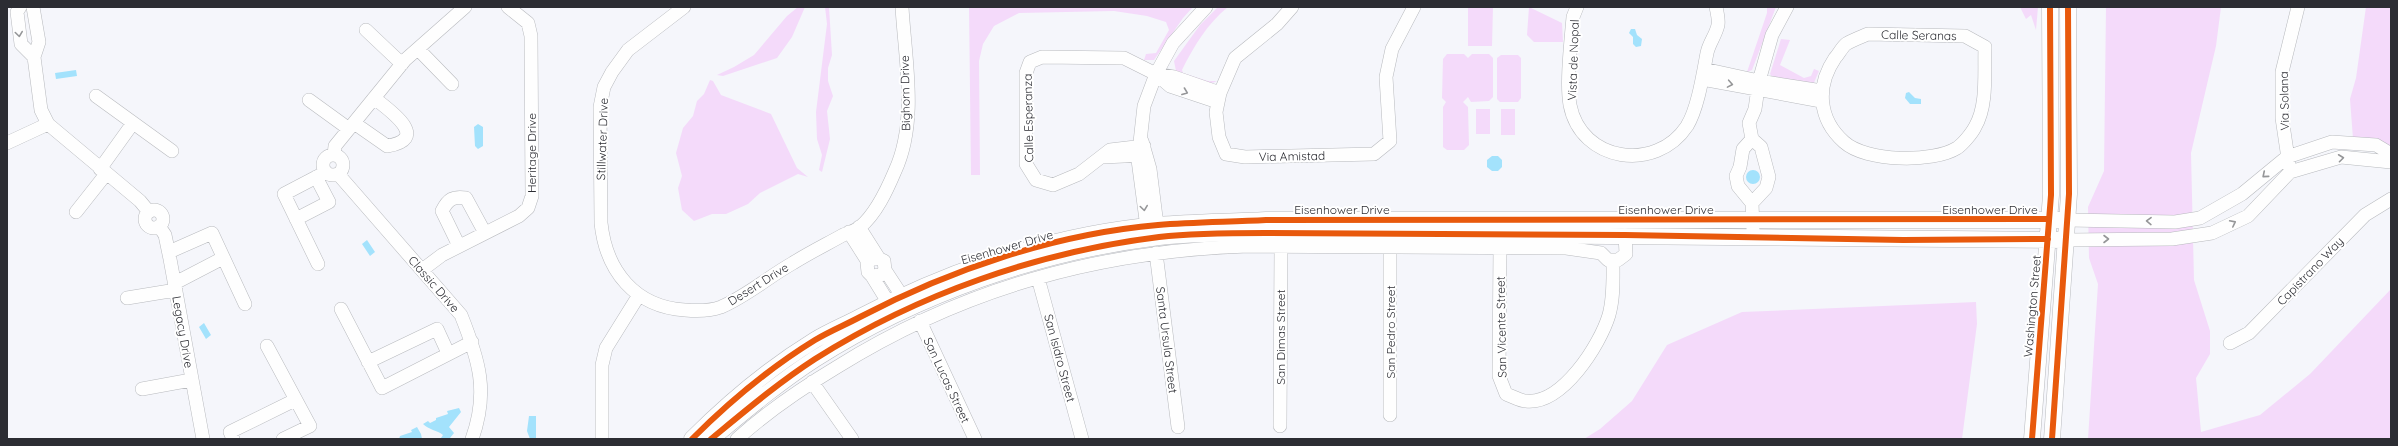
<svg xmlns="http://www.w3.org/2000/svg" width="2398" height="446" font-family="Quicksand,sans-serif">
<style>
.green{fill:#f4dafa}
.water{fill:#a3e2fc}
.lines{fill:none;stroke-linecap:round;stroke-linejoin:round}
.minor-casing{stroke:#b8babe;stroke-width:14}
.major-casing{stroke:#b8babe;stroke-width:17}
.minor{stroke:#fefefe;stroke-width:13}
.major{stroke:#fefefe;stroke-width:16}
.cycleway-casing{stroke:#fff;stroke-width:8}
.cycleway{stroke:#e8590c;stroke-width:6}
.oneway{stroke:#959698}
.labels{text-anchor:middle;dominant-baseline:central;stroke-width:4;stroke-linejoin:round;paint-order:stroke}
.street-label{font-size:12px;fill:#2c2d33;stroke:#fff}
</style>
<rect width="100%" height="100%" fill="#f5f6fb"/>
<path class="green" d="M798,7H805L792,37L777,58L723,76L717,75L734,67L754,55L787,16Z
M825,7H829L832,55L828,68V81L833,96L827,111L830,139L822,172L819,170L822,155L817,139L816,112L827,24Z
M969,7H1193L1183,18L1154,60H1144L1146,54L1156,53L1169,30L1166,22L1147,16L1114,11L1019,13L994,26L983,44L979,61L980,175H971Z
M1218,7H1228C1207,24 1194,46 1182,70L1183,73L1208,81H1217L1210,84L1176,71L1174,61L1200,25Z
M1468,7H1493L1492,46H1468Z
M1529,7L1562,23L1563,42H1534L1527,35Z
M1767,7H1776L1752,70L1747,72L1767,13Z
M2020,7H2038L2036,30L2031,15L2026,19Z
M2106,7H2221L2216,46L2191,153L2194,280L2210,331V354L2196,378L2201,432L2260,415L2310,374L2391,289V439H2088L2098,284L2089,258L2088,207L2104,171Z
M2366,7H2391V146L2353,139L2350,99L2356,78Z
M1781,39L1790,40L1780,65L1804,78L1811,76L1814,69L1819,71L1813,85L1774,79L1770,74Z
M1447,54H1464L1468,58L1472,54H1489L1493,58V97L1489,101L1471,102L1468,97L1463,102L1468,107L1469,145L1464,150H1447L1443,147V107L1446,102L1442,98L1443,59Z
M1501,55H1518L1521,58V98L1518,102H1500L1497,99V58Z
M710,80L713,81L721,95L771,114L797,168L808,177L798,174L760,193L748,204L726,214H712L694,221L682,210L678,188L682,176L676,153L683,128L693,116L697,101L704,94Z
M1476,109H1490V134H1476Z
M1501,109H1515V135H1501Z
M1976,302L1977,324L1962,439H1584L1600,429L1632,401L1667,345L1742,312Z"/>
<path class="water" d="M1631,29H1635L1637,35L1642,39L1641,46L1636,47L1633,44V37L1629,33Z
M76,70L77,76L56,79L55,73Z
M1909,92L1915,98L1921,99V104H1910L1905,98L1906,93Z
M478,124L483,127V146L478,149L475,146L474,127Z
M1492,156H1498L1502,160V167L1498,171H1492L1487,167V160Z
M1746 177a7 7 0 1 1 14 0a7 7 0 1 1-14 0Z
M367,240L375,252L370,256L362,244Z
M204,323L211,335L206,339L199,327Z
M459,408L461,412L449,427L454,433L450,438H441L443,435C437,430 429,430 423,424L428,421L430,423L436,420V418L448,414L447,411Z
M529,416H536V439H530L527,431Z
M417,427L421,434L422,439H399L400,436L412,432L411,430Z"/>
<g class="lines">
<defs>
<path id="minor" d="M20,7L17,12L21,44L34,57
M33,7L39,42L34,57L41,110L48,124L140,201L149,212
M684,7L628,50L612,72L604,87L600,107L601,223C606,271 635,307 685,310C696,311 710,311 721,307C747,296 768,277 793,263C809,253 827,244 843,235C848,233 855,231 860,227C876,214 887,190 895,171C918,121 905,60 902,7
M1292,7L1277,24L1235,58L1220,93L1216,112L1219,137L1226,154L1245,157L1374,154L1390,141L1386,77L1392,49L1414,7
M1577,7L1573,17C1571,41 1566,83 1570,105C1581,162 1656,173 1687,126C1698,108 1703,74 1707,53C1709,43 1716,35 1718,25C1719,20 1717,12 1716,7
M366,30L402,64
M1868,34L1965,36L1985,47C1984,72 1988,105 1975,127C1972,133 1963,144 1957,148C1933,163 1866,162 1844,142C1818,119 1816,86 1835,58C1839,54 1842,47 1846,44C1853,40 1861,37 1868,34Z
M418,49L452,84
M1704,69L1759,81L1822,91
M1156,74L1174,77L1220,93
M1702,79L1821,101
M96,96L172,151
M309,100L349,129
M354,123L387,146C432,139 388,109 374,98
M1752,139L1749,123L1755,109L1759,81L1772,35L1787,7
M1142,141L1150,169L1158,233
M7,143L48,124
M1144,146L1110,150L1079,174L1053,185L1036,180L1026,164V73L1030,62L1042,57L1124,58L1156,74L1170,86L1218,102
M334,155L335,146L405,60L465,7
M323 165a10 10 0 1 1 20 0a10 10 0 1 1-20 0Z
M1103,157L1145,155
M2289,165L2282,118V72L2298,7
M100,169L133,123
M338,174L461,315C479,360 489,392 472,439
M1752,203L1766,188L1769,177L1761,147L1752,139L1743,149L1740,167L1736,176L1738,186L1752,203L1753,230
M145 219a9 9 0 1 1 18 0a9 9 0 1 1-18 0Z
M76,212L106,174
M296,219L329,202L316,177
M2068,220L2175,222L2200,218L2242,194L2287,157L2332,142L2376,145L2391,154
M159,226L165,235L170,259L203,439
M859,227L878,257
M849,232L868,262
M1148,235L1138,160L1144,106L1156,74L1173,43L1206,7
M2067,240L2172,239L2212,233L2248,216L2290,172L2341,157L2391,162
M459,246L442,211C448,199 453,196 466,198L485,233
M1500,247L1499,376L1506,394C1512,396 1520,401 1526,401C1562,405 1600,345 1609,315C1614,297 1613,278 1613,260
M1390,248V415
M169,252L212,233L245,304
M1156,253L1178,427
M318,264L284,194L326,172
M422,270L442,255L519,216L528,208L532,196L531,36L528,23L508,7
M885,270L881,275L872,276L868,272L867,263L875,257L884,261L885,270L902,296L895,304
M872,276L888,302
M1038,278L1082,439
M175,283L223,258
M127,298L176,290
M341,309L382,388L472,342
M920,321L975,439
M2230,343L2249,333L2365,215L2391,199
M267,346L310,426L283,439
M368,362L437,329L448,353
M812,382L852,439
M142,389L191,380
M1280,426L1281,248
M233,439L230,432L295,400
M602,439V365L606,348L639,295
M737,439C768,411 802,388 837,367C964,288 1099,251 1248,246L1566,248L1601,253L1608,260H1618L1626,254L1625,235"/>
<path id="major" d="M692,439C728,403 771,367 815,340C830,331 845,325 860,317C952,269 1055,234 1158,225C1194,222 1230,222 1266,220H2068
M711,439C745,411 778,383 815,359C918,294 1038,252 1159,237C1195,233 1230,233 1266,233L2067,240
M2032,439L2051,195L2050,7
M2052,439L2069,194L2068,7"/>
</defs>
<use href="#minor" class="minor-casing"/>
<use href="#major" class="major-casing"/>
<use href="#minor" class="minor"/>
<use href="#major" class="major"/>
<defs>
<path id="cycleway" d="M692,439C728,403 771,367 815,340C830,331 845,325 860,317C952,269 1055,234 1158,225C1194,222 1230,222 1266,220L2049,219
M711,439C745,411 778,383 815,359C918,294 1038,252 1159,237C1195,233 1230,233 1266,233L1625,235L1903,240L2048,239
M2032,439L2051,195L2050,7
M2052,439L2069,194L2068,7"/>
</defs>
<use href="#cycleway" class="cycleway-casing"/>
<use href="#cycleway" class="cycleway"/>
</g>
<defs><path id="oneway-chevron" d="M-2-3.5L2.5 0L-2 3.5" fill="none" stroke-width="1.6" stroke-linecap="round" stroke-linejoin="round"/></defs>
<g class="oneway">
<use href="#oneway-chevron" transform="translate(19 34) rotate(82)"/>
<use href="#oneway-chevron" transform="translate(1730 84) rotate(10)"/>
<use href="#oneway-chevron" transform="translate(1185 92) rotate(21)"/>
<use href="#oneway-chevron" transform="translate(2341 158) rotate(-7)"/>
<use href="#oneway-chevron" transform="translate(2265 175) rotate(140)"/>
<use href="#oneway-chevron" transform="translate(1144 208) rotate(82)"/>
<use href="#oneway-chevron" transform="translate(2149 221) rotate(-179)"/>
<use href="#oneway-chevron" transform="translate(2233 223) rotate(-27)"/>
<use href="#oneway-chevron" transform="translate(2106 239)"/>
</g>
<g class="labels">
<g class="street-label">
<text transform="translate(1919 35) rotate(1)">Calle Seranas</text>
<text transform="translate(1573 60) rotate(-88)">Vista de Nopal</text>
<text transform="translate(905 93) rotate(-91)">Bighorn Drive</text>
<text transform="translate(2284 101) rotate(-91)">Via Solana</text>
<text transform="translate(1028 118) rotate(-91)">Calle Esperanza</text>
<text transform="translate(602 139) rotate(-88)">Stillwater Drive</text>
<text transform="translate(531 153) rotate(-90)">Heritage Drive</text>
<text transform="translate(1292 156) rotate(-1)">Via Amistad</text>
<text x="1342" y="209">Eisenhower Drive</text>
<text x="1666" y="209">Eisenhower Drive</text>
<text x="1990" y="209">Eisenhower Drive</text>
<text transform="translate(1007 247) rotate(-16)">Eisenhower Drive</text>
<text transform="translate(2310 271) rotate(-46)">Capistrano Way</text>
<text transform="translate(434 284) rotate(49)">Classic Drive</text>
<text transform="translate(758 284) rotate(-32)">Desert Drive</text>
<text transform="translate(2032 306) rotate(-85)">Washington Street</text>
<text transform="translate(1501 327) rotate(-91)">San Vicente Street</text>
<text transform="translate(183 332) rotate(80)">Legacy Drive</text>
<text transform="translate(1390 332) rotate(-90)">San Pedro Street</text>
<text transform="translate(1280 337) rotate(-90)">San Dimas Street</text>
<text transform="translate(1167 340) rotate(83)">Santa Ursula Street</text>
<text transform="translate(1060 358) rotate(75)">San Isidro Street</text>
<text transform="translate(947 380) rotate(65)">San Lucas Street</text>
</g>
</g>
<rect width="2398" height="446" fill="none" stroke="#2c2d33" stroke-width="16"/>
</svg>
